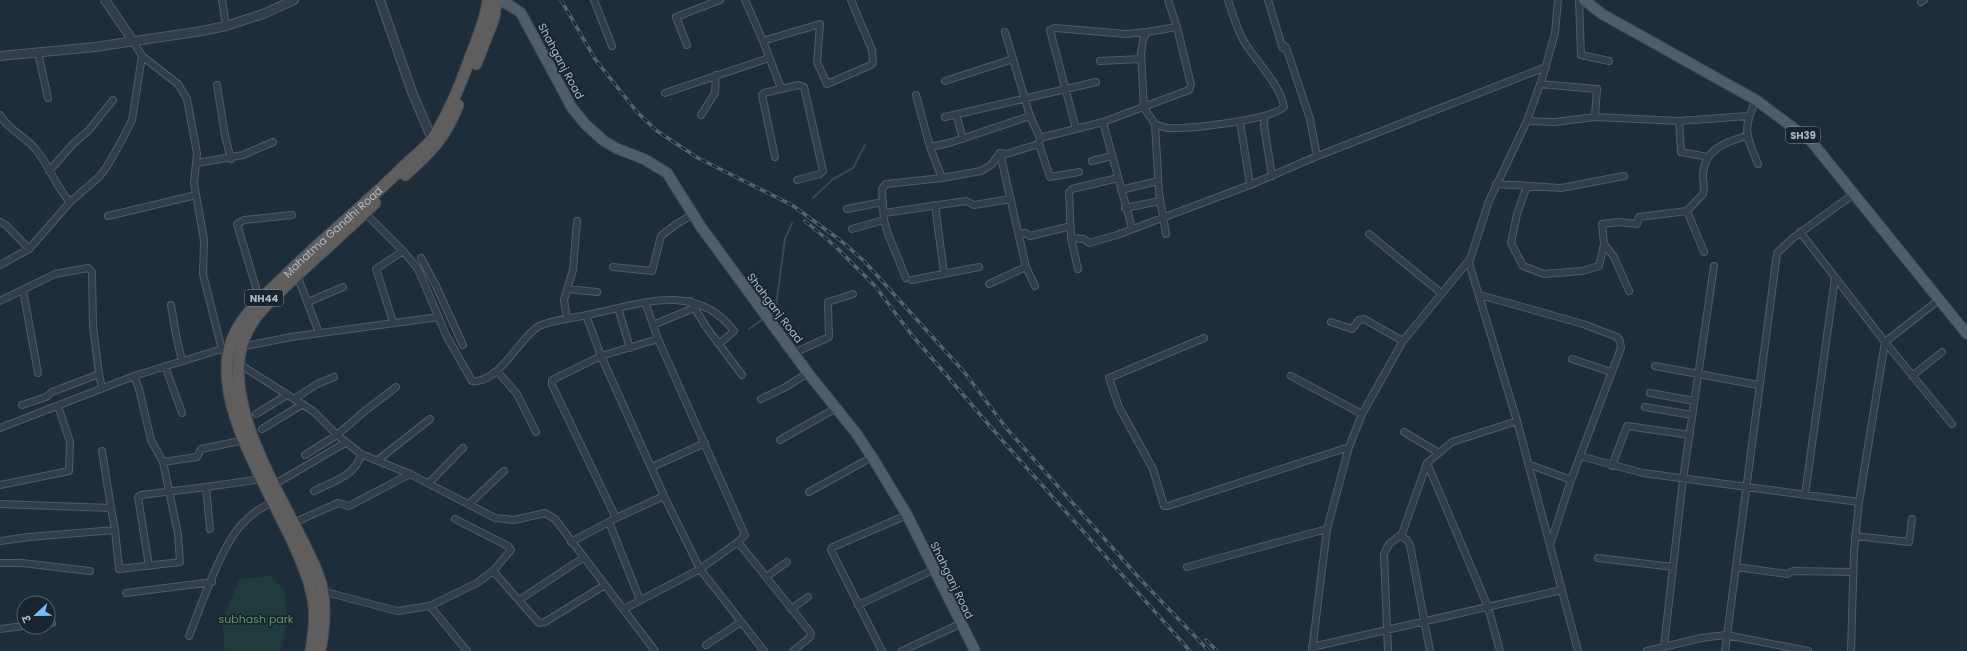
<svg xmlns="http://www.w3.org/2000/svg" width="1967" height="651" font-family="Poppins,'Noto Sans Devanagari',sans-serif">
<style>
.green{fill:#203b3b}
.lines{fill:none;stroke-linecap:round;stroke-linejoin:round}
.stream{stroke:#2f4961;stroke-width:2}
.minor-casing{stroke:#505c68;stroke-width:8}
.tertiary-casing{stroke:#505c68;stroke-width:10}
.primary-casing{stroke:#3c4853;stroke-width:12}
.trunk-casing{stroke:#3d4954;stroke-width:13}
.minor{stroke:#323f4a;stroke-width:6}
.tertiary{stroke:#323f4a;stroke-width:8}
.primary{stroke:#505e6a;stroke-width:10}
.trunk{stroke:#605e5c;stroke-width:11}
.rail-casing{stroke:#546372;stroke-width:3.5}
.rail{stroke:#18242e;stroke-width:2;stroke-dasharray:6;stroke-linecap:butt}
.labels{text-anchor:middle;dominant-baseline:central;stroke-width:3.5;stroke-linejoin:round;paint-order:stroke}
.shield{fill:#18242e;stroke:#808c99;stroke-width:1}
.shield-label{font-size:10px;font-weight:bold;fill:#acb9c7}
.street-label{font-size:11px;fill:#acb9c7;stroke:#18242e}
.park-label{font-size:11px;fill:#629969;stroke:#18242e}
</style>
<rect width="100%" height="100%" fill="#1e2d3a"/>
<path class="green" d="M271,576L285,591L287,624L280,651H225L222,621L239,579Z"/>
<g class="lines">
<path class="stream" d="M813,198L833,179L853,168L865,145
M769,314L776,306L785,239L792,223
M749,329L764,318"/>
<defs>
<path id="minor" d="M222,0L226,26
M594,0L612,46
M745,0L763,41L781,88
M1268,0L1282,46H1284L1283,48L1286,47L1310,119L1317,156
M1558,0L1555,33L1543,76L1527,121L1489,201L1469,263L1517,421L1578,651
M1579,0L1581,55L1609,61
M1921,2L1924,0
M133,41L142,56L178,84L187,99L197,153L194,183L204,240L203,274L222,350
M763,41L820,24L817,62L827,84L871,65L873,63L872,50L851,0
M687,45L676,17L720,0
M38,53L48,98
M1100,61L1141,59
M945,81L1013,59
M1540,84L1597,89L1595,117
M217,85L225,136L231,159
M665,93L769,58
M916,95L930,147L942,178
M1756,100C1742,130 1746,135 1758,164
M956,114L963,139
M0,115C10,132 26,136 37,151C50,167 56,187 70,202
M701,115L715,93L716,75
M1265,116L1264,126L1272,176
M945,117L1096,82
M1240,121L1250,185
M1527,121L1555,122L1595,117L1679,121L1748,116
M1679,121L1681,152L1708,157
M1103,122L1132,228
M1155,124L1144,108L1141,53L1143,40L1147,32L1177,27L1168,0
M1076,129L1050,30L1055,28L1126,34L1147,32
M1040,138L1103,122L1189,90L1191,85L1177,27
M1039,144L1050,177L1079,172
M930,147L949,143L1030,116
M1000,153L1026,267L1035,286
M775,157L762,95L764,93L798,85L804,87L823,171L820,174L797,180
M1092,161L1112,156
M197,163L243,155L273,142
M49,171L73,144L89,130L113,100
M1496,184L1561,188L1624,176
M1527,186L1517,214L1511,243L1523,266L1544,274L1582,271L1599,266L1604,244L1602,224L1619,222L1637,224L1639,217L1687,211
M1121,190L1158,181
M935,205L944,273
M1125,208L1160,201
M847,209L883,202
M365,213L403,251L418,269L446,335L472,381C499,384 519,338 539,326C555,319 575,318 592,314C643,303 697,282 734,331L719,344
M884,213L966,201L974,205L1011,199
M108,216L196,195
M0,222L6,225L29,249
M852,229L884,220
M1800,232L1885,342L1952,424
M1019,234L1025,233L1030,236L1071,226
M1166,234L1159,193L1155,124C1160,126 1164,128 1170,128C1190,129 1271,120 1284,107C1281,86 1256,61 1245,43C1237,30 1233,15 1228,0
M1369,234L1441,293
M1071,238L1084,239L1089,243L1117,235L1250,185L1315,157L1546,67
M1604,244L1614,257L1629,291
M1704,252L1687,211L1703,194C1705,188 1703,182 1703,175C1704,149 1726,142 1746,136
M421,258L436,286L463,345
M0,265L29,249L70,202L99,177L106,168L122,140L132,120L142,56
M613,267L652,271L661,236L675,225L693,214
M1078,269L1071,238L1069,192L1072,189L1118,178
M297,275L319,333
M906,278L888,234L884,220L882,189L886,184L942,178L981,171L991,165L1000,153L1006,154L1039,144L1040,138L1030,116L1005,32
M912,280L979,267
M989,284L1026,267
M567,289L597,292
M23,290L38,373
M1480,295L1583,324L1617,337L1620,341L1621,348L1571,480L1551,542
M0,301L55,274L88,268L92,272L93,326L99,374L52,392L46,397L22,405
M260,301L237,224L244,220L292,215
M690,301L707,328L742,375
M308,302L343,287
M171,305L176,335L182,361
M618,308L630,348
M586,315L601,356L664,496L700,569L764,651
M567,319L564,300L573,270L577,221
M393,322L376,269L403,251
M1331,322L1352,329L1359,320L1364,319L1403,341
M653,325L694,308
M1204,338L1109,378L1119,407L1153,469L1164,506H1168L1349,447
M241,347L291,337L439,317
M794,353L829,337L828,302L853,294
M1572,359L1611,372
M239,364L313,411L337,435L361,454L410,474L495,518L514,520L545,513L555,519L655,651
M165,366L182,413
M1655,366L1758,385
M497,371L517,394L536,432
M99,374L102,388
M1291,376L1362,414
M1912,376L1942,352
M1650,393L1694,401
M294,399L317,384L334,377
M761,399L784,388L808,373
M1645,407L1692,415
M256,414L287,395
M0,428L134,376L225,348
M262,429L303,404
M1404,432L1439,453
M780,440L836,408
M102,451L111,508
M305,455L337,435L366,410L396,387
M1580,456L1643,473L1859,502
M378,460L430,419
M163,462L197,457L201,449L245,440
M1528,464L1571,480
M1612,466L1627,426L1690,435
M652,467L705,443
M429,483L463,448
M275,484L345,443
M0,485L69,471L70,442L58,406
M314,491C332,482 356,476 361,454
M809,492L872,457
M1805,495L1835,278
M0,504L111,508L115,530L119,569L180,562L178,534L163,462L151,440L139,389L134,376
M469,504L504,471
M616,518L552,385V380L601,356L658,339
M609,522L640,600
M293,523L338,503L349,506L410,474
M210,529L206,487L262,479
M1401,536L1407,540L1410,545L1430,651
M1855,536L1909,542L1912,519
M0,541L29,537L115,530
M571,542L616,518L664,496
M738,542L811,633L810,637L793,651
M1598,558L1673,567
M0,563H22L90,571
M149,566L138,497L141,495L206,487
M1187,567L1327,529
M1736,567L1787,574L1793,571L1853,572
M493,571L539,623L545,622L605,585
M766,577L787,562
M322,591L397,611L430,606L477,583L493,571L511,550L508,546L455,519
M126,593L212,582
M519,600L583,558
M858,605L933,570
M430,606L467,651
M624,609L700,569L738,542L745,535L658,339L645,302
M791,609L808,597
M48,624L52,623
M0,629L24,626
M189,636C201,606 221,546 242,524C250,515 262,507 272,502
M706,645L741,622
M1664,646L1683,479L1714,266
M1312,647L1562,590
M882,651L831,550L833,547L907,515
M902,651L960,624
M1312,651L1327,529L1349,447L1362,414L1403,341L1470,259
M1388,651L1384,554L1389,544L1402,534L1427,463
M1500,651L1488,607L1427,463L1452,442L1517,421
M1647,651L1701,638L1726,635L1808,651
M1725,651L1777,253L1793,238L1855,193
M1851,651L1854,551L1859,502L1885,342L1940,299"/>
<path id="tertiary" d="M105,0L133,41
M380,0L412,92L432,139
M0,56L95,47L202,31L226,26L263,14L294,0"/>
<path id="primary" d="M498,0L509,5L521,13L572,108L586,125L604,141L618,149L644,159L667,173L701,227L808,373L856,433L872,457L907,515L975,651
M1584,0L1602,14L1756,100L1811,141L1967,334"/>
<g id="trunk">
<path d="M476,64L494,18L496,0"/>
<path d="M405,175C431,152 445,138 458,105"/>
<path id="s1" d="M311,651C314,630 317,611 311,590C294,520 210,419 230,346C238,317 264,297 284,277C322,239 364,206 402,168C412,158 425,149 433,138C449,114 460,86 470,58C477,39 486,20 488,0"/>
<path d="M320,651C324,630 326,609 322,588C318,570 309,554 301,538C274,483 214,389 249,328C260,308 279,293 295,277C322,252 349,228 375,203"/>
</g>
</defs>
<use href="#minor" class="minor-casing"/>
<use href="#tertiary" class="tertiary-casing"/>
<use href="#primary" class="primary-casing"/>
<use href="#trunk" class="trunk-casing"/>
<use href="#minor" class="minor"/>
<use href="#tertiary" class="tertiary"/>
<use href="#primary" class="primary"/>
<use href="#trunk" class="trunk"/>
<defs>
<path id="rail" d="M561,0L595,59L637,112L657,131L698,158L792,205L840,240L864,261L965,373L1007,429L1141,580L1209,651
M805,221L835,246L875,286L911,334L1008,447L1190,651
M1206,640L1217,651"/>
</defs>
<use href="#rail" class="rail-casing"/>
<use href="#rail" class="rail"/>
</g>
<g class="labels">
<g class="shield">
<rect x="1786" y="127" width="34" height="16" rx="3"/>
<rect x="245" y="290" width="38" height="16" rx="3"/>
</g>
<g class="shield-label">
<text x="1803" y="135">SH39</text>
<text x="264" y="298">NH44</text>
</g>
<g class="street-label">
<text transform="translate(561 61) rotate(62)">Shahganj Road</text>
<text stroke="none"><textPath href="#s1" startOffset="478">Mahatma Gandhi Road</textPath></text>
<text transform="translate(775 308) rotate(53)">Shahganj Road</text>
<text transform="translate(952 580) rotate(64)">Shahganj Road</text>
</g>
<g class="park-label">
<text x="256" y="619">subhash park</text>
</g>
</g>
<g transform="translate(36 615) rotate(248)"><circle r="19" fill="#18242e" stroke="#53606b"/>
<path d="M0-3L7 15L0 10L-7 15Z" fill="#79bcff"/>
<text y="-6" font-size="11" font-weight="bold" text-anchor="middle" fill="#acb9c7">उ</text>
</g>
</svg>
